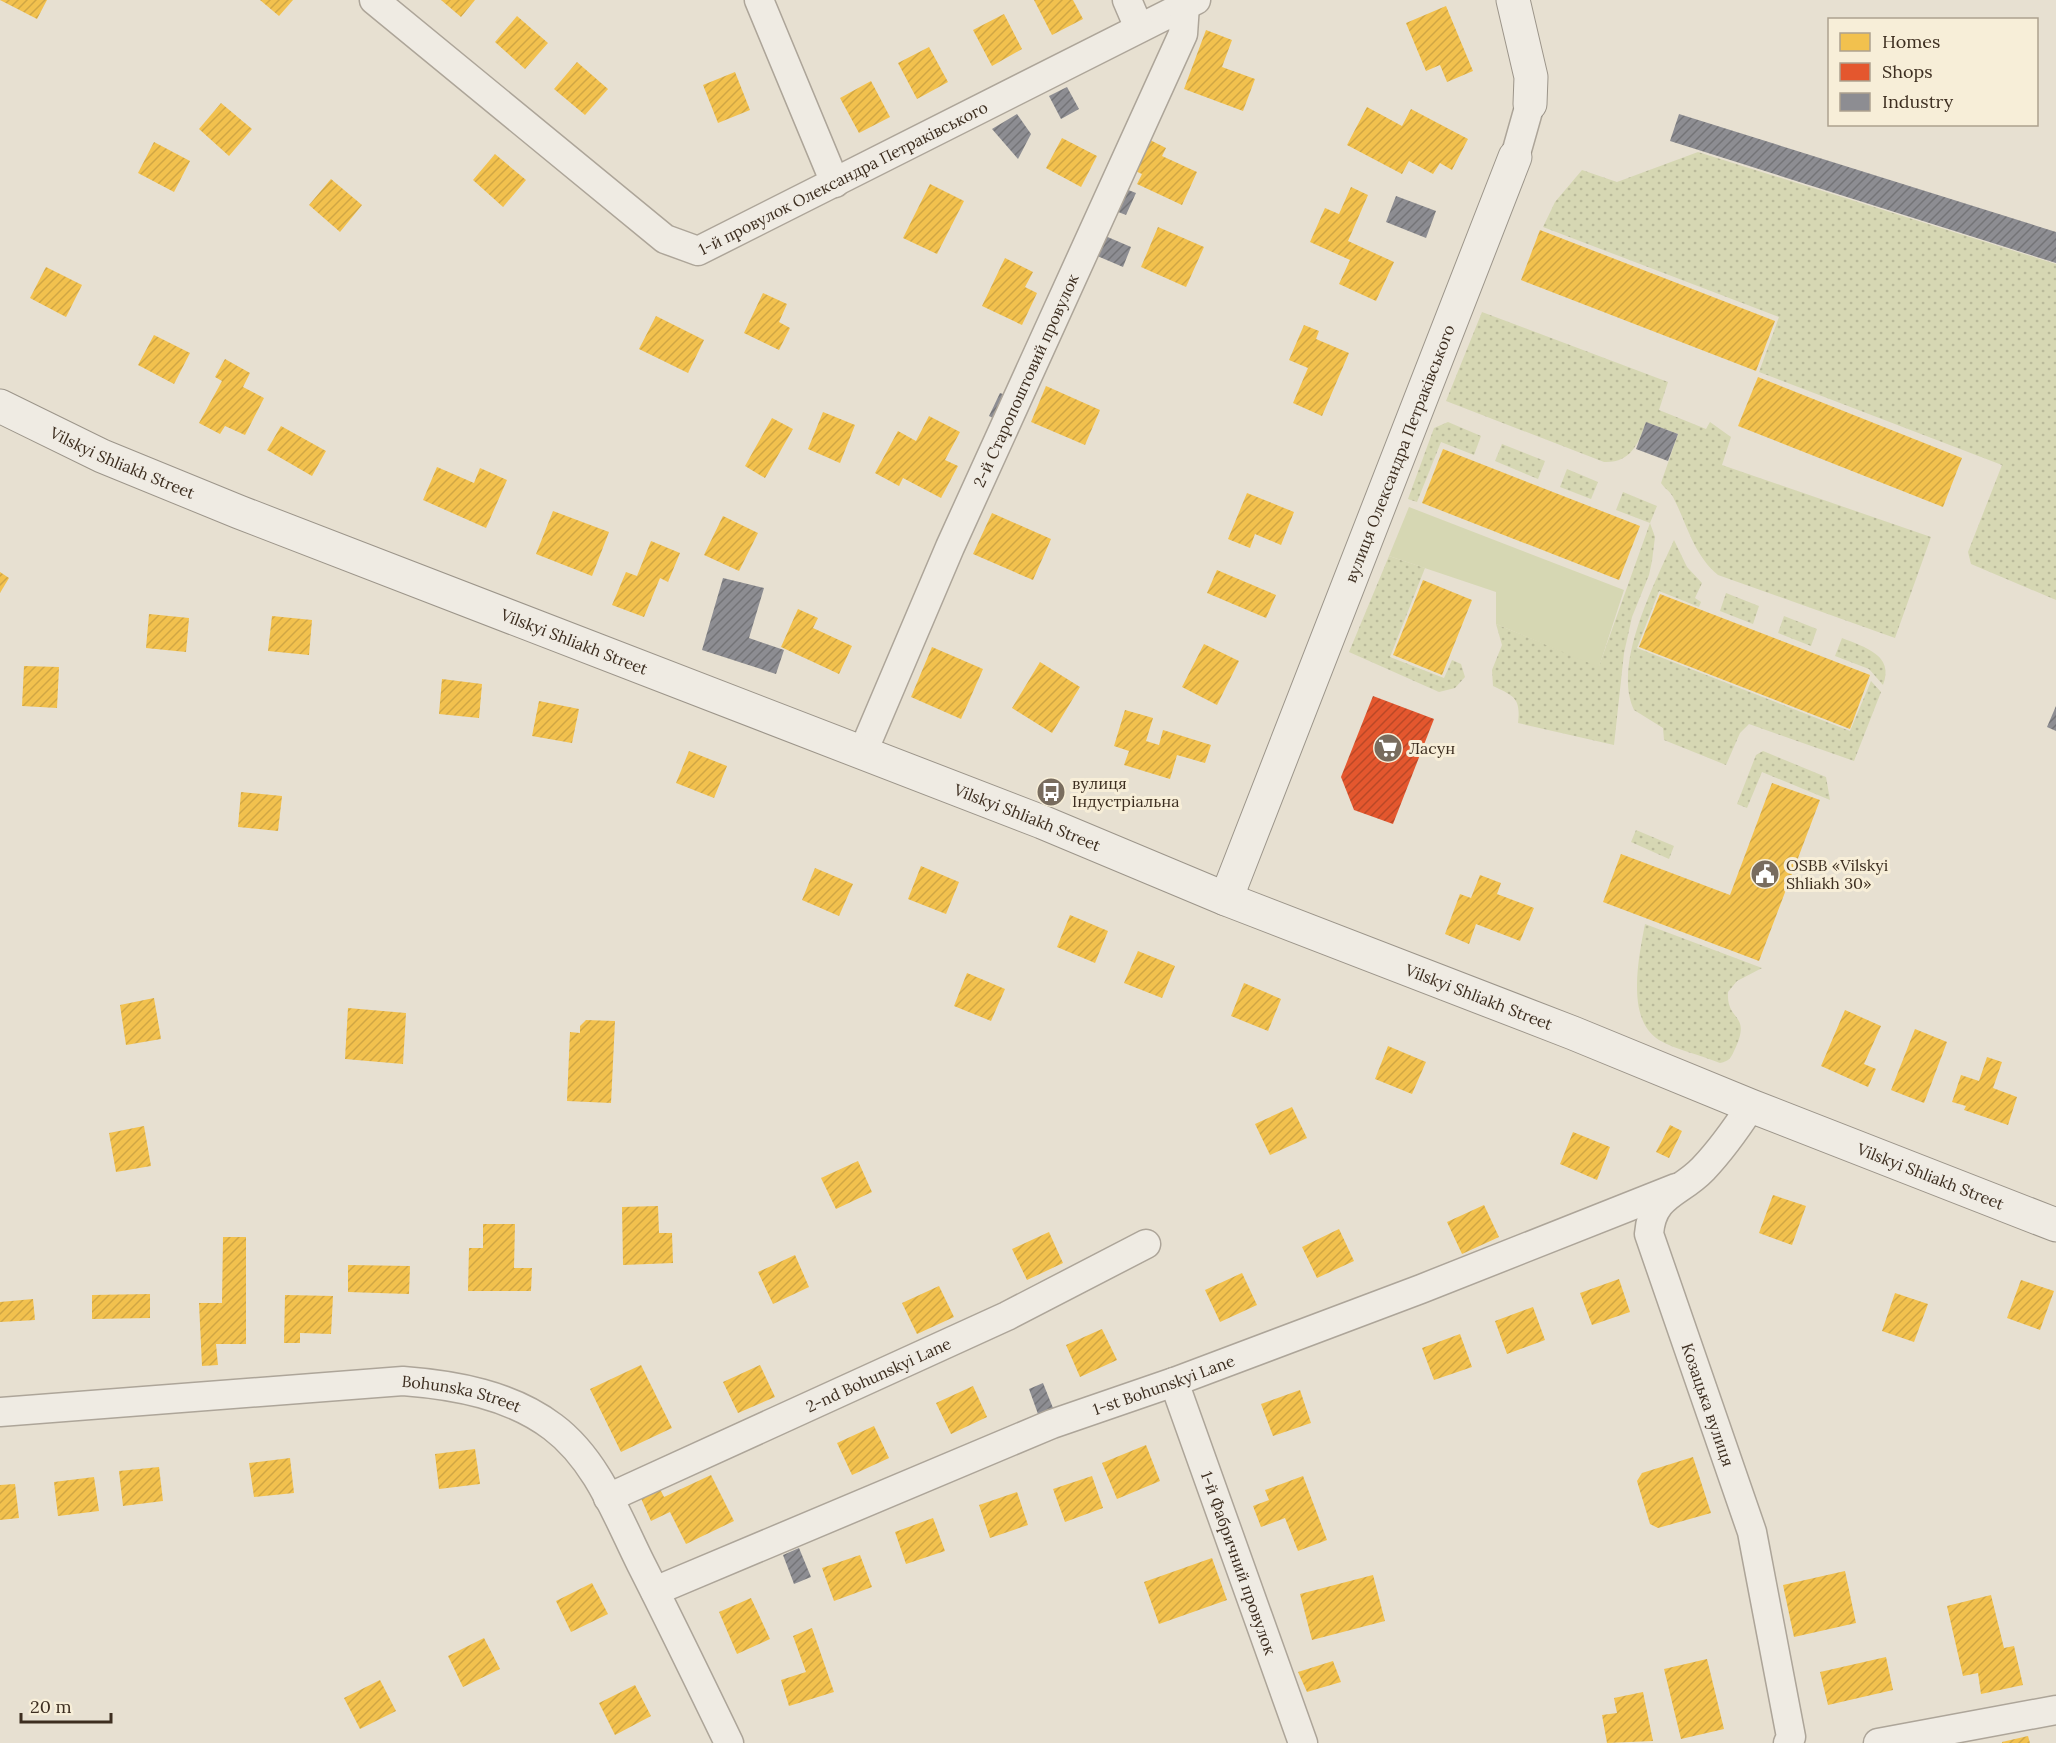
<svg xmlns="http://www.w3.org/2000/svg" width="2056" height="1743" font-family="Lora,serif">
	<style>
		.grass { fill: url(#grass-dots) }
		.green { fill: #d6d7b3 }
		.homes { fill: url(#homes-hatch) }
		.shops { fill: url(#shops-hatch) }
		.industry { fill: url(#industry-hatch) }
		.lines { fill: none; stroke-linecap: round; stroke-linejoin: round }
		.street-casing { stroke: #ada599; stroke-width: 31 }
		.secondary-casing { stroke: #9c958a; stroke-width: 35 }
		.street { stroke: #efebe3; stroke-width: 28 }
		.secondary { stroke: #efebe3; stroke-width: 33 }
		.labels { text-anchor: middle; stroke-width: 6; stroke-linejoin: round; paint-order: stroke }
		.street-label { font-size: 16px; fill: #3d2e20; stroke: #f7eed8 }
		.poi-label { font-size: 16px; fill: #3d2e20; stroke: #f7eed8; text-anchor: start }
	</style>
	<defs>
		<pattern id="grass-dots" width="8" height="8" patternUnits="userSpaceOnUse" patternTransform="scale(1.5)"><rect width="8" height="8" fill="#d6d7b3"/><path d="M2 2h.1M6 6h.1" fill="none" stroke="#b9b99a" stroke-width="1.8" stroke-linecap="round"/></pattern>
		<pattern id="homes-hatch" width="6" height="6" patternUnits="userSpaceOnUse" patternTransform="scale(1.5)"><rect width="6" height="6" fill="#f2c14e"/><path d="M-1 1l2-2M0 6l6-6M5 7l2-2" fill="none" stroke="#d0a644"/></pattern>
		<pattern id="shops-hatch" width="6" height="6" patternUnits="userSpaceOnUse" patternTransform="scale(1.5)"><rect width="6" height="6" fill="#e4572e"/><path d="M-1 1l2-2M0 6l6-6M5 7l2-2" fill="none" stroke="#ba4827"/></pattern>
		<pattern id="industry-hatch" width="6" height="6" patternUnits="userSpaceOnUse" patternTransform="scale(1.5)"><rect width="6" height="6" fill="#8d8d92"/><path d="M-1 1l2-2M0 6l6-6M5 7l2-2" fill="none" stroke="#747477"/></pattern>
	</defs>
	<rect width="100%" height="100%" fill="#e7e0d1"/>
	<g class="grass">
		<path d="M1698,152L2056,264V600L1971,564L1968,552L2002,465L1759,372L1779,317L1543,227L1555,202L1582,170L1617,182Z"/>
		<path d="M1482,312L1668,382L1659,410L1706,429L1710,422L1731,437L1722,465L1931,537L1895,638L1718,575C1693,554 1688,526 1673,497C1670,491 1665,489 1661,483L1678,434L1646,422C1638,444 1631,463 1604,462L1446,401Z"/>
		<path d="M1448,422L1481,436L1474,455L1441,442L1417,502L1408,499L1434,428Z"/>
		<path d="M1502,444L1545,461L1538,479L1495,461Z"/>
		<path d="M1567,469L1598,482L1591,499L1560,487Z"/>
		<path d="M1623,492L1657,506L1650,523L1655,537L1652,561L1649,575L1632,617L1624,653L1614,745L1518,723C1521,698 1514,696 1493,686L1492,670L1502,645L1496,624L1599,666L1650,523L1616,510Z"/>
		<path d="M1674,540L1687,567L1702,583L1695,598L1701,602L1699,607L1659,591L1637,648L1850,731L1871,681L1881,692L1854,761L1749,724L1740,733L1726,765L1664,740L1663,728L1634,710C1612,664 1655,583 1674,540Z"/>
		<path d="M1389,556L1425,568L1390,657L1444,678L1452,660L1461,664L1465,677L1455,688L1439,692L1349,652Z"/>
		<path d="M1726,593L1759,606L1753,624L1720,611Z"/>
		<path d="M1784,616L1817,629L1811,646L1778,633Z"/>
		<path d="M1842,638C1864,647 1895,655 1883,685L1869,669L1835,656Z"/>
		<path d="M1763,751L1826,777L1830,800L1762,772L1747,808L1737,804L1756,755Z"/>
		<path d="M1636,830L1674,846L1669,859L1631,842Z"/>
		<path d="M1645,924L1762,968L1737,981L1728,992C1726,1023 1753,1012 1734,1051C1731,1058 1729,1061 1720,1063C1701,1055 1676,1050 1659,1040C1625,1019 1639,956 1645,924Z"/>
	</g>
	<path class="green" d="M1409,507L1624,590L1599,667L1496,624V592L1389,556Z"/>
	<g class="homes">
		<path d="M0,0H47L37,19Z"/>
		<path d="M260,0H293L279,16Z"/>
		<path d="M441,0H475L461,17Z"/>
		<path d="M1034,0H1073L1083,19L1052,35Z"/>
		<path d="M1446,6L1473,71L1447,82L1440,65L1426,71L1406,23Z"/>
		<path d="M1004,14L1022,49L992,66L973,30Z"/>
		<path d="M517,16L548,43L525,69L495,42Z"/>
		<path d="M1206,30L1232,40L1222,67L1255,79L1243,111L1184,89Z"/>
		<path d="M929,47L948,82L917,99L898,63Z"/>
		<path d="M577,62L608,89L585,115L554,89Z"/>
		<path d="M735,72L750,110L718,123L703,85Z"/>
		<path d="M871,81L890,117L859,133L840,98Z"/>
		<path d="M221,103L252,129L229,156L199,129Z"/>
		<path d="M1367,107L1402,126L1411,109L1468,139L1452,170L1440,163L1433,174L1409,161L1402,174L1347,145Z"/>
		<path d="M1062,138L1097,156L1081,187L1046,168Z"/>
		<path d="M1148,139L1166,148L1162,156L1197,172L1182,205L1137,184L1142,174L1133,170Z"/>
		<path d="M154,142L190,161L174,192L138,173Z"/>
		<path d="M495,154L526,180L503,207L473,180Z"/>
		<path d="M331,179L362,205L340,232L309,205Z"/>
		<path d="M930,184L964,201L937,254L903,238Z"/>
		<path d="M1351,187L1368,195L1348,241L1394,262L1376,301L1339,284L1350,260L1310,242L1325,208L1339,214Z"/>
		<path d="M1158,227L1204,247L1186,287L1141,267Z"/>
		<path d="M1540,230L1775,321L1756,371L1521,280Z"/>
		<path d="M1005,258L1033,272L1025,287L1037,293L1022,325L982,306Z"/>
		<path d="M46,267L82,285L66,317L30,298Z"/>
		<path d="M763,293L787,304L779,322L790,328L779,350L744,333Z"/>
		<path d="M656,316L704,340L688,373L639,349Z"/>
		<path d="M1304,325L1319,331L1316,339L1349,353L1322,416L1293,403L1308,368L1289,360Z"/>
		<path d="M154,335L190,353L174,384L138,365Z"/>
		<path d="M225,359L250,373L243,387L264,398L245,435L225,426L220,434L199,423L222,381L215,377Z"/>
		<path d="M1758,377L1962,458L1943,507L1738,426Z"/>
		<path d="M1046,386L1100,410L1085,445L1031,422Z"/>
		<path d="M823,412L855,425L840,463L808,449Z"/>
		<path d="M929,416L960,432L945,460L958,466L941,498L903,478L899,486L875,473L898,431L916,441Z"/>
		<path d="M772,418L793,429L765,478L745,466Z"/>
		<path d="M281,426L326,451L312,476L267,450Z"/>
		<path d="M1443,449L1640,526L1619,580L1422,503Z"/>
		<path d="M437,467L474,483L480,468L507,480L486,528L423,500Z"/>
		<path d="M1247,493L1294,512L1281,545L1255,534L1250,548L1228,539Z"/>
		<path d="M553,511L609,532L592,576L536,554Z"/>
		<path d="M992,513L1051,539L1033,580L973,554Z"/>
		<path d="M723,516L758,533L739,571L704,555Z"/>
		<path d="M651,541L680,553L668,582L660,578L644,617L612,605L626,572L637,576Z"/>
		<path d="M1217,570L1276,595L1266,618L1207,593Z"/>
		<path d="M0,572L9,578L0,593Z"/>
		<path d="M1423,580L1472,600L1442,675L1393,655Z"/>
		<path d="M1660,594L1870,675L1850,729L1639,647Z"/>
		<path d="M798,609L818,618L813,628L852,646L839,674L781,647Z"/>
		<path d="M149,614L189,618L186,652L146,648Z"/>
		<path d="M272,616L312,620L309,655L268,651Z"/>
		<path d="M1204,644L1239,661L1217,705L1182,687Z"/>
		<path d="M932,647L983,669L961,719L911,697Z"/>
		<path d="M1040,662L1080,687L1052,733L1012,708Z"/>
		<path d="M24,666L59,667L57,708L22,706Z"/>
		<path d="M442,679L482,684L479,718L439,714Z"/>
		<path d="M539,701L579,709L572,743L532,736Z"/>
		<path d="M1125,710L1153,718L1146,741L1159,745L1163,730L1211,745L1205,763L1177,755L1170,779L1124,765L1129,751L1114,746Z"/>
		<path d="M689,751L727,766L714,798L676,783Z"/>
		<path d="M1772,783L1820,800L1759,961L1603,902L1621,854L1730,895Z"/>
		<path d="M241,792L282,796L278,831L238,827Z"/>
		<path d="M921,866L959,882L946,914L908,899Z"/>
		<path d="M815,868L853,884L839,916L802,900Z"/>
		<path d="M1480,875L1501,883L1497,894L1534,908L1520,941L1476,924L1469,944L1445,934L1460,894L1471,898Z"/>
		<path d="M1070,915L1108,931L1095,963L1057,947Z"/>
		<path d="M1138,951L1175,966L1162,998L1124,983Z"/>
		<path d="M967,973L1005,989L991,1021L954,1006Z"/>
		<path d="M1244,983L1281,999L1268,1031L1231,1016Z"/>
		<path d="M154,998L161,1039L126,1045L120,1005Z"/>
		<path d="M348,1008L406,1013L403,1064L345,1059Z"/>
		<path d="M1845,1010L1881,1026L1864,1064L1876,1069L1868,1087L1821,1066Z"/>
		<path d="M586,1020L615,1021L611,1103L567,1101L570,1032L580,1033V1026Z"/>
		<path d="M1915,1029L1947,1042L1924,1103L1891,1090Z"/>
		<path d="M1388,1046L1426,1062L1412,1094L1375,1079Z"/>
		<path d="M1987,1057L2002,1062L1993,1088L2017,1097L2008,1125L1964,1110L1966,1106L1952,1102L1961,1075L1979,1081Z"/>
		<path d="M1292,1107L1307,1138L1270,1155L1255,1124Z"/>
		<path d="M1670,1125L1682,1131L1669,1158L1656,1152Z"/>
		<path d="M144,1126L151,1166L116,1172L109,1133Z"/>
		<path d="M1573,1132L1610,1147L1597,1180L1560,1164Z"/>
		<path d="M858,1161L872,1192L836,1209L821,1178Z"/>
		<path d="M1773,1195L1806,1206L1792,1245L1759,1233Z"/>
		<path d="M1484,1205L1499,1237L1462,1254L1447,1222Z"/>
		<path d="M658,1206L659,1233H672L673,1263L623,1265L622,1207Z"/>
		<path d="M483,1224H515L514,1268H532L531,1291H468L469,1248H483Z"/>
		<path d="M1339,1229L1354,1261L1317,1278L1302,1247Z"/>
		<path d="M1049,1232L1063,1263L1027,1280L1012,1249Z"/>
		<path d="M223,1237H246V1344H216L218,1365L202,1366L199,1303H222Z"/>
		<path d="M795,1255L809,1287L773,1304L758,1272Z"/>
		<path d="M348,1265L410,1266L409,1294L348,1292Z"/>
		<path d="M1242,1273L1257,1305L1220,1322L1205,1290Z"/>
		<path d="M1619,1279L1630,1312L1592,1325L1580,1293Z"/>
		<path d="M2021,1280L2054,1291L2040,1330L2007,1318Z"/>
		<path d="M939,1286L954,1317L917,1334L902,1303Z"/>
		<path d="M1895,1293L1928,1304L1914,1342L1882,1331Z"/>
		<path d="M150,1294V1318L92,1319V1295Z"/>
		<path d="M285,1295L333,1296L331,1334L300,1333V1343H284Z"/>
		<path d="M33,1299L35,1320L0,1322V1302Z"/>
		<path d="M1533,1307L1545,1340L1507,1354L1495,1321Z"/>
		<path d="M1102,1329L1117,1360L1080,1377L1066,1345Z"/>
		<path d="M1460,1334L1472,1367L1434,1380L1422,1348Z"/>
		<path d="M641,1365L672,1428L621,1452L590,1389Z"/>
		<path d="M760,1365L775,1397L738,1413L723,1382Z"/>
		<path d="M973,1386L987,1417L951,1434L936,1403Z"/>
		<path d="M1300,1390L1311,1423L1273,1436L1261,1404Z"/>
		<path d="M874,1426L889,1458L852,1475L837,1443Z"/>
		<path d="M1146,1445L1160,1481L1117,1499L1102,1463Z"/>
		<path d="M475,1449L480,1484L439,1489L435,1454Z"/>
		<path d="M1693,1457L1711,1513L1658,1528L1650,1524L1637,1481L1642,1473Z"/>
		<path d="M290,1458L294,1493L254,1497L249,1463Z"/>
		<path d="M159,1467L163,1501L123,1506L119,1471Z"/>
		<path d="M711,1475L734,1521L686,1544L670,1512L651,1521L640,1496L659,1487L664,1497Z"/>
		<path d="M1092,1476L1103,1508L1065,1522L1053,1489Z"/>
		<path d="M1303,1476L1327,1540L1298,1551L1285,1518L1261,1527L1253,1506L1269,1500L1265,1490Z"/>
		<path d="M94,1477L99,1511L58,1516L54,1482Z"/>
		<path d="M15,1484L19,1518L0,1520V1485Z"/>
		<path d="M1017,1492L1028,1525L990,1538L979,1505Z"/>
		<path d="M933,1518L945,1551L906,1564L895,1532Z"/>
		<path d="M860,1555L872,1587L834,1601L822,1568Z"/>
		<path d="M1212,1558L1227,1600L1159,1624L1144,1582Z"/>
		<path d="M1845,1571L1856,1623L1794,1637L1783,1585Z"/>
		<path d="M1373,1575L1385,1621L1312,1640L1300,1594Z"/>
		<path d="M592,1583L608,1614L571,1632L556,1601Z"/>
		<path d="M1991,1595L2004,1648L2014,1646L2023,1685L1981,1694L1978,1673L1963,1676L1947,1606Z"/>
		<path d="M751,1598L770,1639L737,1654L719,1612Z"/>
		<path d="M812,1628L834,1692L789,1706L781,1680L806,1672L793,1636Z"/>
		<path d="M484,1638L500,1669L463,1687L448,1656Z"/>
		<path d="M1886,1657L1893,1690L1828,1705L1820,1672Z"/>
		<path d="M1707,1659L1724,1729L1681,1739L1664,1669Z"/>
		<path d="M1333,1661L1341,1682L1307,1692L1298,1672Z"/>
		<path d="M380,1680L396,1711L360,1729L344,1698Z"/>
		<path d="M635,1685L651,1716L615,1735L599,1703Z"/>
		<path d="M1643,1692L1653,1741L1607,1743L1602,1715L1617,1713L1614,1698Z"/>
		<path d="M2028,1736L2030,1743H2002V1742Z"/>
	</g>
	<path class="shops" d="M1373,696L1434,719L1393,824L1354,810L1341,777Z"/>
	<g class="industry">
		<path d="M1067,87L1079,109L1061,119L1049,96Z"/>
		<path d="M1017,114L1031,134L1018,159L992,129Z"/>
		<path d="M1679,114L2056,232V263L1670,141Z"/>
		<path d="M1123,188L1136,193L1126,215L1113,210Z"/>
		<path d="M1396,196L1436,211L1426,238L1386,222Z"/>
		<path d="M1103,235L1131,247L1123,267L1095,255Z"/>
		<path d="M1000,393L1008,396L997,420L989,416Z"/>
		<path d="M1646,422L1678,434L1668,461L1636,449Z"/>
		<path d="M723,578L764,588L749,638L784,650L776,674L702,650Z"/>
		<path d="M2056,706V731L2047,727Z"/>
		<path d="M1043,1383L1053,1408L1038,1414L1029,1389Z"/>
		<path d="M799,1548L811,1577L794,1584L783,1555Z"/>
	</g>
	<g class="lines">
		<g class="street-casing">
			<g id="street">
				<path id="s1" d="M374,0L665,239L698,251L1196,0"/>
				<path d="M759,0L835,183"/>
				<path d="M1127,0L1139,28"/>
				<path d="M1515,157L1530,104"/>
				<path id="s2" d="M862,754L950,547L1183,34L1185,5"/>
				<path id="s3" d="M1751,1106C1736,1129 1721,1150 1703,1169C1679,1194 1652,1194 1649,1234L1752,1532L1791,1737L1788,1743"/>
				<path id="s4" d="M1174,1382L1303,1743"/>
				<path id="s5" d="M0,1412L403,1381C455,1385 511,1395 553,1427C597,1460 617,1516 641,1564C671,1623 700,1683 729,1743"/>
				<path id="s6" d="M608,1498L1007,1316L1146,1244"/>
				<path id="s7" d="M655,1591L1052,1424L1174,1382L1421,1289L1676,1188"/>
				<path d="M1878,1743L2056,1710"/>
			</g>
		</g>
		<g class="secondary-casing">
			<g id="secondary">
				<path d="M1513,0L1531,77L1530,104"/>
				<path id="s8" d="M0,406L102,456L239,512L1042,822L1226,899L1573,1033L1751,1106L2056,1225"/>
				<path id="s9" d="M1226,899L1515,157"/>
			</g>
		</g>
		<use href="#street" class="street"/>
		<use href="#secondary" class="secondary"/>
	</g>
	<defs>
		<g id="supermarket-disc" transform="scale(1.5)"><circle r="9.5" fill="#786c5e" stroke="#f7eed8"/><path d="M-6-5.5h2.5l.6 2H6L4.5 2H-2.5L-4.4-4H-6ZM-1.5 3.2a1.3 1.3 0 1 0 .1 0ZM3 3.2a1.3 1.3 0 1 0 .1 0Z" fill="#fff"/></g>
		<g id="bus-disc" transform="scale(1.5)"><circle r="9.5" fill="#786c5e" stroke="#f7eed8"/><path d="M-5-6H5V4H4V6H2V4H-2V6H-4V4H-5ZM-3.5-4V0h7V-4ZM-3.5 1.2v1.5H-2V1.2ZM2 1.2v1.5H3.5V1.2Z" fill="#fff"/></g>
		<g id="civic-disc" transform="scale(1.5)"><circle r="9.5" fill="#786c5e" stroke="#f7eed8"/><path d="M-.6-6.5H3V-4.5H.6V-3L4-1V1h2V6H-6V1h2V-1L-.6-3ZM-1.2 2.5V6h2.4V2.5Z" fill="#fff"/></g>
	</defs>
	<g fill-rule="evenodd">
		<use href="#supermarket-disc" x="1388" y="748"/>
		<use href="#bus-disc" x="1051" y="792"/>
		<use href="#civic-disc" x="1765" y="874"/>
	</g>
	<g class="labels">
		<g class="street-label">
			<text dy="6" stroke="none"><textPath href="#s1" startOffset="574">1-й провулок Олександра Петраківського</textPath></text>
			<text dy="6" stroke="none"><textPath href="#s2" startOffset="408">2-й Старопоштовий провулок</textPath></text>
			<text dy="6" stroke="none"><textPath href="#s9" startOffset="478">вулиця Олександра Петраківського</textPath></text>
			<text dy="6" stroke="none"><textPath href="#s8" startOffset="135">Vilskyi Shliakh Street</textPath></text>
			<text dy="6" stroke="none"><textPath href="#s8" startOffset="621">Vilskyi Shliakh Street</textPath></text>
			<text dy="6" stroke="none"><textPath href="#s8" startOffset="1107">Vilskyi Shliakh Street</textPath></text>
			<text dy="6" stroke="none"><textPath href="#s8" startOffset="1593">Vilskyi Shliakh Street</textPath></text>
			<text dy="6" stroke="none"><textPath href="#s8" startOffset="2079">Vilskyi Shliakh Street</textPath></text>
			<text dy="6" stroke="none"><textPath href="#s6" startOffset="297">2-nd Bohunskyi Lane</textPath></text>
			<text dy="6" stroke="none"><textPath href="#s7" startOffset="549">1-st Bohunskyi Lane</textPath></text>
			<text dy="6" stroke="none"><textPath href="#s5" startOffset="464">Bohunska Street</textPath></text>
			<text dy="6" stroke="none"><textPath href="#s3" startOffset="348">Козацька вулиця</textPath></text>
			<text dy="6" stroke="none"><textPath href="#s4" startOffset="192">1-й Фабричний провулок</textPath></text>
		</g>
		<g class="poi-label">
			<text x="1409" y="754">Ласун</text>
			<text x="1072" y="789">вулиця<tspan x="1072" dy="18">Індустріальна</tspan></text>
			<text x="1786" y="871">OSBB «Vilskyi<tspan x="1786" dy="18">Shliakh 30»</tspan></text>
		</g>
	</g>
	<rect x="1828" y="18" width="210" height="108" fill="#f7eed8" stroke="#ada18e" stroke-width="1.5"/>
	<rect x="1840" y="33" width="30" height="18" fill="#f2c14e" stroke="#ada18e" stroke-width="1.5"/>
	<text x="1882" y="48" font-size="18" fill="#3d2e20">Homes</text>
	<rect x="1840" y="63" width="30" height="18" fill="#e4572e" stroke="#ada18e" stroke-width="1.5"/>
	<text x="1882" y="78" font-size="18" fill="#3d2e20">Shops</text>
	<rect x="1840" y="93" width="30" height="18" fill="#8d8d92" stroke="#ada18e" stroke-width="1.5"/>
	<text x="1882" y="108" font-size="18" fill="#3d2e20">Industry</text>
	<path d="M21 1713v9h90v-9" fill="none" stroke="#3d2e20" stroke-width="3"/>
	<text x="30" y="1713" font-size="18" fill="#3d2e20" stroke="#f7eed8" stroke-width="4.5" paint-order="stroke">20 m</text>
</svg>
